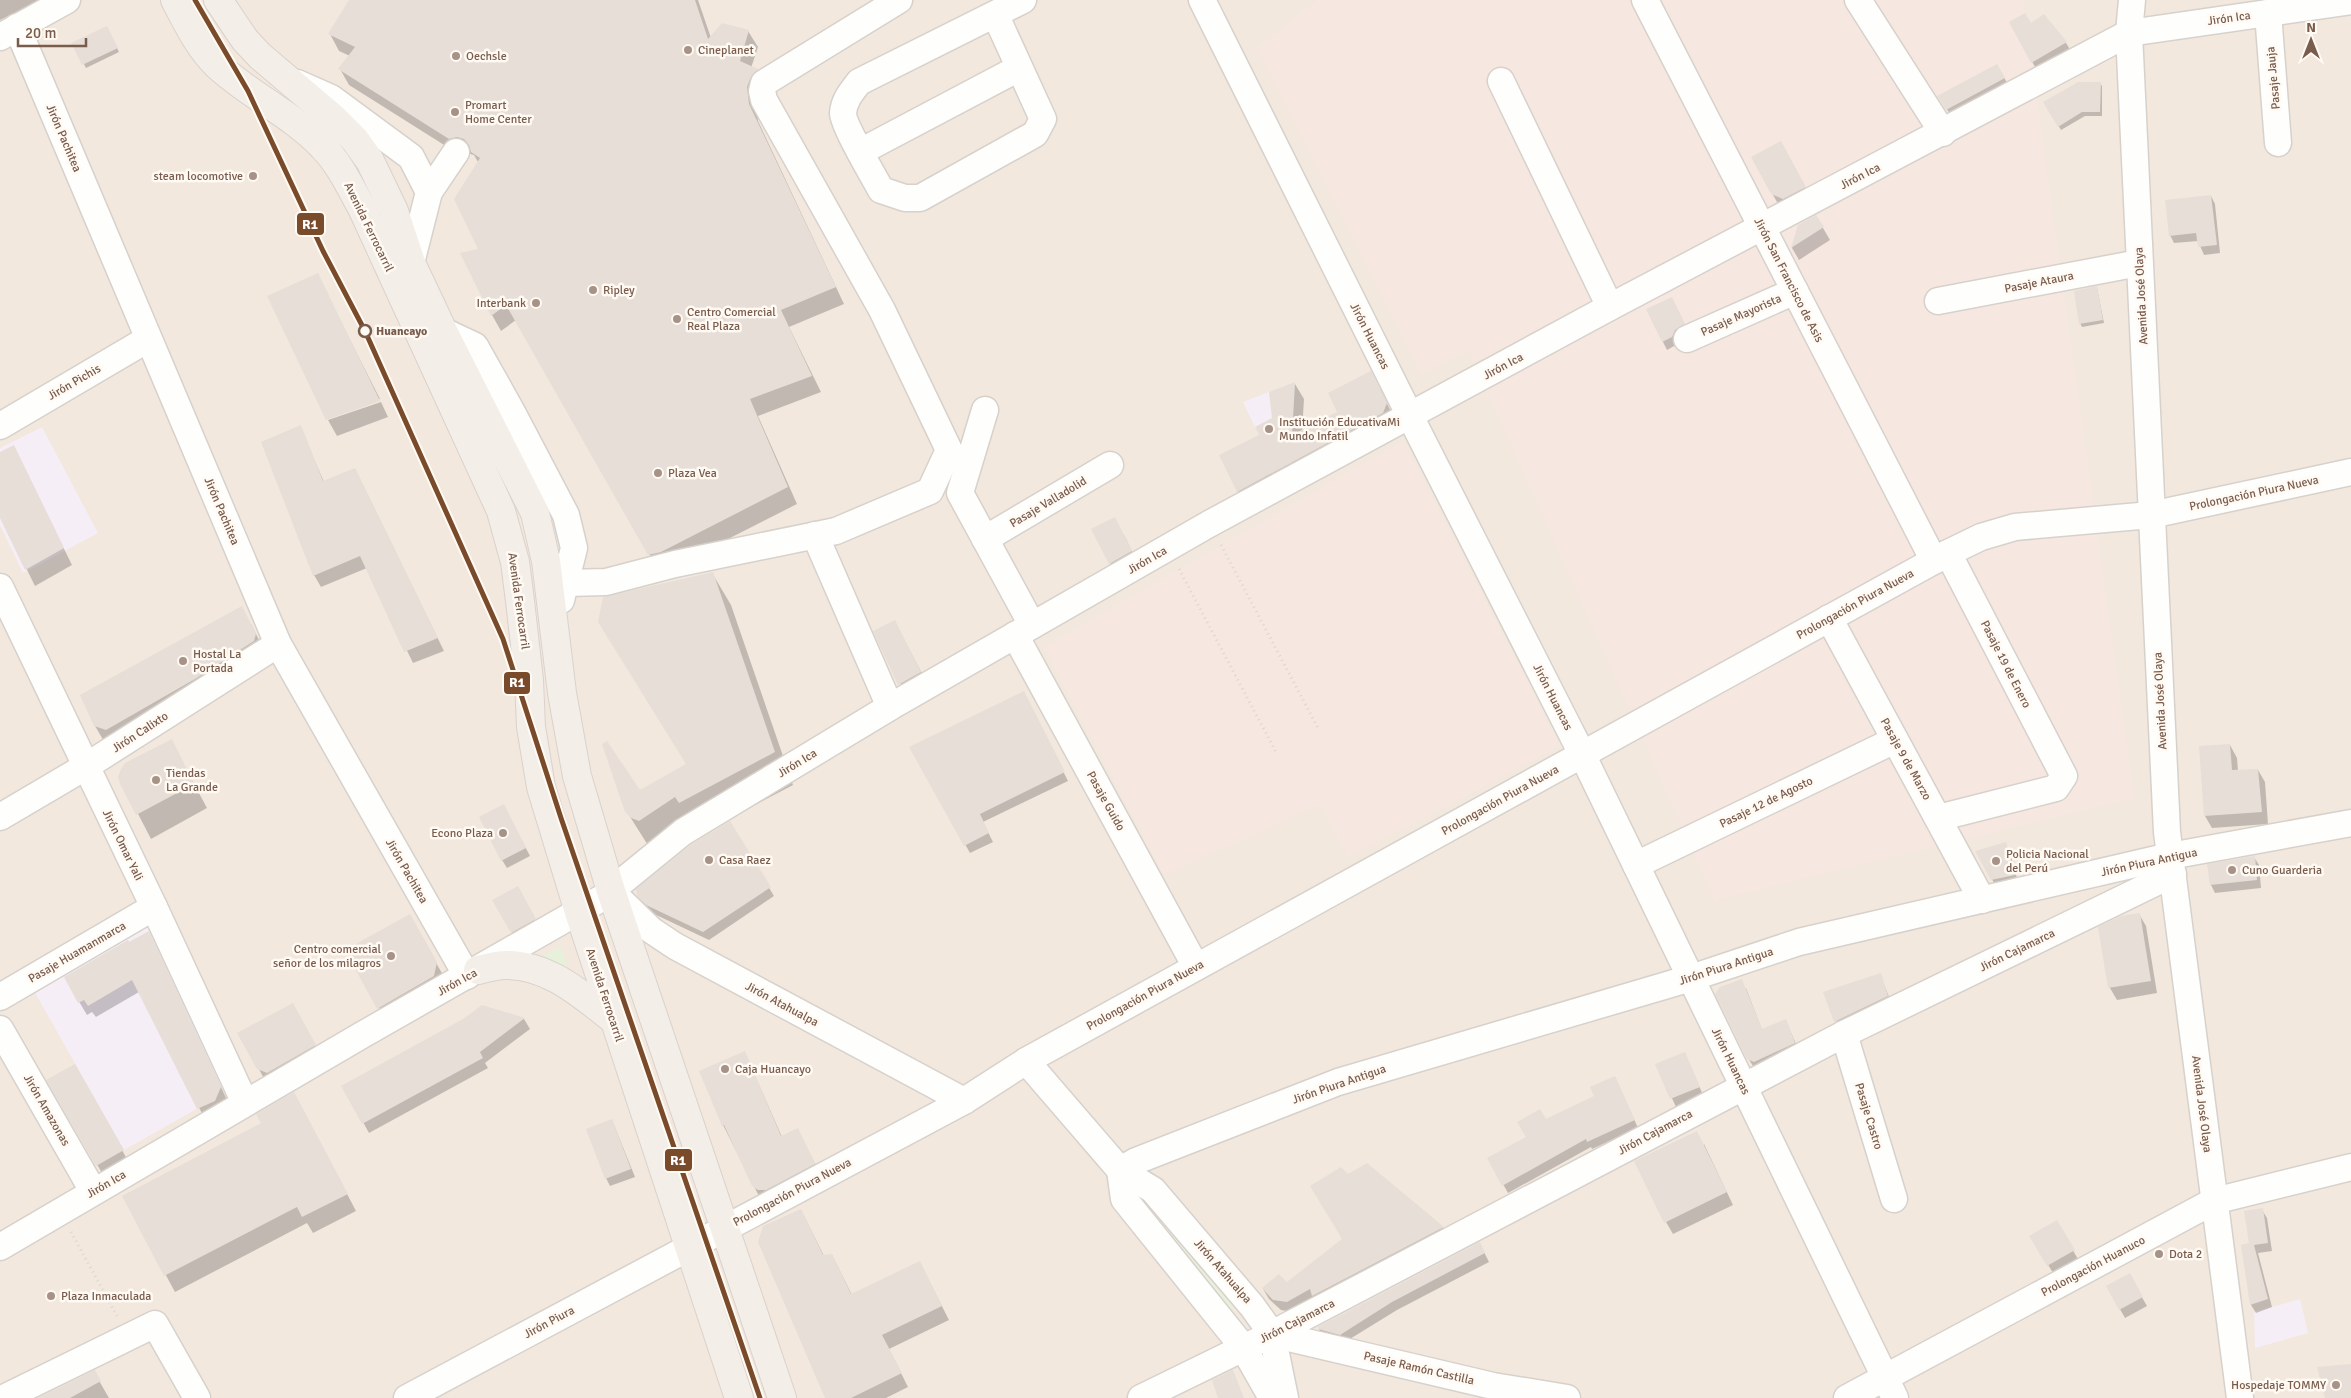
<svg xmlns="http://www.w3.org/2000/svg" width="2351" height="1398" font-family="Signika,sans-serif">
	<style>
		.residential { fill: #f2e8de }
		.commercial { fill: #f6e8e1 }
		.education { fill: #f6eef6 }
		.green { fill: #e7f0db }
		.shadow { fill: #0003 }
		.building { fill: #e6ded7 }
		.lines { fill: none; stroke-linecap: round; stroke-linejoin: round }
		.minor-casing { stroke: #d7d1cb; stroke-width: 29 }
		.major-casing { stroke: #dad1cc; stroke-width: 30 }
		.path { stroke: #dcd5d0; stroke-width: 3; stroke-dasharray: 1 4; stroke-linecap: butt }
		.minor { stroke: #fefefd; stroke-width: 26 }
		.major { stroke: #f3eee8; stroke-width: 28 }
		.rail { stroke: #e6e3e7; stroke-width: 4; stroke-dasharray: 8 5; stroke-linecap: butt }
		.rail-1-casing { stroke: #fffaf3; stroke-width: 9 }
		.rail-1 { stroke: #7a4b2a; stroke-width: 5 }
		.poi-dot { fill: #a69286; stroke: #fffaf3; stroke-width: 2 }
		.stop-dot { fill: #fffaf3; stroke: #7a5c4d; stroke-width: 2.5 }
		.labels { text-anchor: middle; stroke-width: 5; stroke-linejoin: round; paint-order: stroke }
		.street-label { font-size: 12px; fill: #7a5c4d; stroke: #fffaf3 }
		.poi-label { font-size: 12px; fill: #7a5c4d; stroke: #fffaf3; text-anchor: start }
		.stop-label { font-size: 12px; font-weight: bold; fill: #7a5c4d; stroke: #fffaf3; text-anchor: start }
		.line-badge { stroke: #fffaf3; stroke-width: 2 }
		.badge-label { font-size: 14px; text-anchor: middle; font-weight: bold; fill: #fff }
	</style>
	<rect width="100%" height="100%" fill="#f9f5f0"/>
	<rect class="residential" x="0" y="0" width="2351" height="1398"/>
	<g class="commercial">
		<path d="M1318,0H2023L2134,798L1715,900L1469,350L1421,374L1257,48Z"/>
		<path d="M1403,441L1560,746L1348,857L1321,804L1164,875L1044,647Z"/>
	</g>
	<g class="education">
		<path d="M1295,382L1293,424L1279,431L1294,463L1277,473L1243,402Z"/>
		<path d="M42,427L98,533L23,573L0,525V448Z"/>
		<path d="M145,922L222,1084L216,1098L124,1150L34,991Z"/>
		<path d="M2300,1299L2308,1333L2255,1348L2254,1312Z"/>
	</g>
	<g class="green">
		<path d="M561,946L569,971L533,961Z"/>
		<path d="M1133,1182L1239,1304L1222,1315L1140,1210Z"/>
	</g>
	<g class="shadow">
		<path d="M0,0H41L0,20Z"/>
		<path d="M351,0H698L711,38L748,31L758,47L751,68L757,70L766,86L756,105L758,121L844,304L789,327L821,392L758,416L797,504L671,568L659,571L516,320L501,331L492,315L480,250L478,162L474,155L467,153L460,155L349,85L340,69L350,56L339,51L330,34Z"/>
		<path d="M2043,16L2066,43L2076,59L2042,79L2010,23L2030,25Z"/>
		<path d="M107,27L119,52L86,68L73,44Z"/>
		<path d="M1997,65L2014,95L1957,126L1939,96Z"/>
		<path d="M2100,83L2102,86V116H2085L2061,130L2045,102Z"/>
		<path d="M1781,143L1809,195L1788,206L1777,202L1752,158Z"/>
		<path d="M2211,196L2215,204L2220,253L2204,255L2198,241L2174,243L2170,235Z"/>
		<path d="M1799,226L1823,228L1830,240L1799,260L1792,248Z"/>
		<path d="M317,275L380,399L327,418Z"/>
		<path d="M2097,288L2104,323L2082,327L2080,323Z"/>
		<path d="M1676,306L1688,332L1676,345L1667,350L1647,310Z"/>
		<path d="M1295,384L1304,399L1302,432L1380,389L1395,420L1247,507L1238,491L1261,436Z"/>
		<path d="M381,402L388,417L337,436L328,420Z"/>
		<path d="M300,427L324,482L355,469L444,651L413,663L367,568L321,587L314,575Z"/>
		<path d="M14,447L72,565L35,586L0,515V453Z"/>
		<path d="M1093,529L1124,535L1140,568L1119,580Z"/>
		<path d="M712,573L731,605L793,785L698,835L651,850L627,812L640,792L687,765Z"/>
		<path d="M895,622L930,689L909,701L875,632Z"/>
		<path d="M251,624L265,652L105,743L95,726Z"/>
		<path d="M1028,701L1068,781L983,822L993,842L970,853L911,748Z"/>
		<path d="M171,741L207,808L151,839L119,777Z"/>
		<path d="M2230,745L2237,758L2238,771L2258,770L2265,782L2268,824L2212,828L2205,816Z"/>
		<path d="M508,814L530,856L507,868L502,860Z"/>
		<path d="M730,823L774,896L709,940L652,913L638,895Z"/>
		<path d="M2005,844L2010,852L2018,882L1996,887L1992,879Z"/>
		<path d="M2254,857L2259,865L2261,888L2215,893L2211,885L2209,866Z"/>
		<path d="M517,888L536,923L514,936L494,900Z"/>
		<path d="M2139,914L2146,926L2157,993L2117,1000L2110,988L2100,928Z"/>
		<path d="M409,916L443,975L386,1020L346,950Z"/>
		<path d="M128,944L155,945L227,1100L206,1121L139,992L96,1017L92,1012L87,1015L65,978Z"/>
		<path d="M1880,975L1892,1004L1840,1030L1825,993Z"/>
		<path d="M1746,988L1762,1030L1786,1021L1799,1051L1759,1069L1753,1066L1748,1058Z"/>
		<path d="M292,1005L322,1058L266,1082L239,1033Z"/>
		<path d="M482,1007L524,1019L530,1029L485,1063L488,1068L369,1133L343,1086L464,1020Z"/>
		<path d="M745,1053L782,1137L798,1130L821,1176L760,1198L723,1125Z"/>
		<path d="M1685,1054L1703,1095L1676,1107L1657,1065Z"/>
		<path d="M75,1066L127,1159L102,1173L48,1080Z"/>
		<path d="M1615,1077L1638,1128L1592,1149L1591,1147L1508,1193L1489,1159L1528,1137L1545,1120L1596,1097Z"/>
		<path d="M303,1110L356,1211L313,1233L307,1223L175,1292L123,1196Z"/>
		<path d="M612,1120L635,1177L610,1186L606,1178Z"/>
		<path d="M1704,1144L1733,1205L1673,1234L1666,1222Z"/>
		<path d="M1367,1165L1443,1228L1448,1238L1293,1312L1281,1310L1269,1299L1263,1289L1287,1283L1344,1239L1348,1176Z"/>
		<path d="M801,1210L824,1256L832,1255L852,1295L920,1263L949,1320L889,1349L908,1387L886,1398H827Z"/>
		<path d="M2262,1210L2267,1218L2272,1251L2258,1253L2272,1307L2256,1313L2251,1305L2243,1246L2250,1244Z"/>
		<path d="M2056,1222L2078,1259L2053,1273L2031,1236Z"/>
		<path d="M1484,1252L1489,1262L1397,1310L1345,1342L1324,1337L1319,1329Z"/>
		<path d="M2129,1275L2147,1306L2125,1318L2107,1286Z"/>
		<path d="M94,1372L109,1398H41Z"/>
	</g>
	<g class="building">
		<path d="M349,0H695L708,39L722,23L749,30L740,61L758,69L750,79L747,87L749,104L836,287L781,310L812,376L750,399L788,487L661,552L648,555L506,305L491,316L460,253L478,249L454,199L480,158L471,152L469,145L464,139L457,137L449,139L338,69L355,47L328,34Z"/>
		<path d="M2025,13L2031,23L2044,14L2067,42L2031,63L2009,22Z"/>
		<path d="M107,26L118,48L82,65L71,43Z"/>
		<path d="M1997,64L2005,78L1946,110L1937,96Z"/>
		<path d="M2078,82H2101L2100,112H2082L2058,127L2043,102Z"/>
		<path d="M1781,141L1806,187L1783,199L1771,194L1751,157Z"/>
		<path d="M2211,195L2217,245L2198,247L2196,233L2169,236L2165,200Z"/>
		<path d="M1816,215L1824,227L1791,248L1798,225Z"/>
		<path d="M318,273L380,401L326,420L267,296Z"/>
		<path d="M2097,286L2103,320L2079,324L2074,291Z"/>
		<path d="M1672,297L1685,324L1675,330L1672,337L1662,342L1646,309Z"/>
		<path d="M1371,371L1387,403L1383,413L1237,492L1219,455L1259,435L1255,427L1272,418L1269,392L1295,382L1292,435L1337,412L1328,393Z"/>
		<path d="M301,425L323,481L355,468L438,638L404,652L360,556L313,576L261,442Z"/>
		<path d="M14,445L64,548L25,570L0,518V452Z"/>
		<path d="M1115,517L1132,551L1109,564L1091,529Z"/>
		<path d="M713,572L775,752L679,803L675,797L639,821L631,818L625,812L602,744L607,741L640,790L686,764L598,622L603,597Z"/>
		<path d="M242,606L256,634L254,641L195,679L106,730L94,726L80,695Z"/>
		<path d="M895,620L921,672L898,685L873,631Z"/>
		<path d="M1024,691L1065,772L980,814L989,833L964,846L909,747Z"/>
		<path d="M172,739L194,784L136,815L120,784L118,777L121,769L125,763Z"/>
		<path d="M2230,744L2232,770L2258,769L2262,812L2204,816L2199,746Z"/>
		<path d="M504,804L526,848L501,861L479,817Z"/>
		<path d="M730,821L771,887L703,932L646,905L637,895L636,889L692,844Z"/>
		<path d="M2006,842L2015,875L1991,880L1975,851Z"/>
		<path d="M2255,856L2257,880L2210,885L2207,864Z"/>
		<path d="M518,886L536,919L511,933L492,900Z"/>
		<path d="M2140,913L2151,981L2108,988L2098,927L2121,916Z"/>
		<path d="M410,914L437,962L434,976L377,1009L345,950Z"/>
		<path d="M149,931L221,1087L215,1101L197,1109L132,980L88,1006L84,1000L78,1003L64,977L128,940L129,942Z"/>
		<path d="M1881,973L1888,996L1834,1022L1823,992Z"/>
		<path d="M1742,979L1762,1029L1786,1019L1795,1043L1754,1062L1747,1059L1715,994L1720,987Z"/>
		<path d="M293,1003L316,1045L267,1073L257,1069L237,1033Z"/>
		<path d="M482,1005L525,1018L480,1052L483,1058L362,1124L341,1086L463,1019Z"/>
		<path d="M745,1051L781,1136L798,1128L815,1164L766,1190H758L752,1186L724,1125L722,1126L699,1071Z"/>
		<path d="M1685,1052L1700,1087L1670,1099L1655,1064Z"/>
		<path d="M75,1064L124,1150L96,1166L46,1080Z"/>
		<path d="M1615,1076L1635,1120L1587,1142L1586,1139L1502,1186L1487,1158L1526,1137L1517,1122L1540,1109L1546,1119L1594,1096L1590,1087Z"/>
		<path d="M294,1092L348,1194L302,1217L297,1207L164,1276L122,1196L261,1123L256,1114Z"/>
		<path d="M612,1119L631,1169L605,1179L586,1129Z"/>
		<path d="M1697,1131L1727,1192L1664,1223L1634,1161Z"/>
		<path d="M1367,1163L1444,1227L1312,1296L1310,1289L1287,1302L1273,1300L1262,1288L1279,1274L1287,1282L1342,1239L1310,1186L1341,1167L1348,1174Z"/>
		<path d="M2263,1208L2268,1243L2254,1245L2268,1299L2250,1305L2241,1245L2249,1243L2244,1211Z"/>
		<path d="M801,1209L823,1255L832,1254L851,1294L920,1261L942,1306L882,1335L902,1373L851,1398H825L758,1242L763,1226Z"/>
		<path d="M2057,1220L2075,1250L2047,1266L2029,1236Z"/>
		<path d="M1480,1242L1485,1253L1392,1302L1340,1335L1318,1329V1327Z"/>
		<path d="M2130,1273L2143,1297L2119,1310L2106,1286Z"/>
		<path d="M2351,1364V1398H2325L2317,1367Z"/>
		<path d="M95,1370L101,1381L70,1398H38Z"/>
		<path d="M1233,1370L1244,1398H1218L1212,1380Z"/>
	</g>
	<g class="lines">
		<g class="minor-casing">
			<g id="minor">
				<path d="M1202,0L1410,416L1582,754L1895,1398"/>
				<path d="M1645,0L1934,561"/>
				<path d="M1858,0L1943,133"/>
				<path d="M2132,0L2129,33L2167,832L2240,1398"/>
				<path d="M2268,13L2278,143"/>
				<path d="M995,14L1043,119L1035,134L920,198H905L881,190C874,177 843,125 843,113C844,100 852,91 859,82L1023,0"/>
				<path d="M17,27L278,644L467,976"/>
				<path d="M0,37L67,0"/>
				<path d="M1501,81L1610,307"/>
				<path d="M297,83L331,98L411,157L429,192L411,263"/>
				<path d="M860,152L1019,68"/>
				<path d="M429,192L456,152"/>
				<path d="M1938,301L2139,263"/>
				<path d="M443,331L475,346L512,412L566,515L574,548L561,600"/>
				<path d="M1687,339L1795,291"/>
				<path d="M985,410L960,493L1032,625"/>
				<path d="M0,426L148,339"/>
				<path d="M815,535L890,707"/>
				<path d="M985,539L1110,465"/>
				<path d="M566,583L606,582L675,564L836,531L930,491L949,450L882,310L764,100L762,91L764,83L899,0"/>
				<path d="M0,587L154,907L245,1103"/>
				<path d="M1829,618L1982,900"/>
				<path d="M1015,635L1196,967"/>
				<path d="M0,817L85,767L278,644"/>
				<path d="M1938,818L2056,788L2064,776L1948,553"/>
				<path d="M1636,865L1895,740"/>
				<path d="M611,891L651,930L675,946L964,1101"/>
				<path d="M0,997L154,907"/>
				<path d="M0,1029L93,1191"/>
				<path d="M1844,1034L1894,1199"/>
				<path d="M1026,1061L1120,1170L1153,1190L1252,1306L1272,1334L1285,1398"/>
				<path d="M0,1247L362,1035L602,898L683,832L890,707L1209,524L1610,307L2129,33L2351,1"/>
				<path d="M1272,1334L1493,1386L1567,1398"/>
				<path d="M6,1397L155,1324L197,1398"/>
				<path d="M407,1398L964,1101L1026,1061L1948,553L1981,537L2015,527L2151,515L2351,472"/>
				<path d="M1141,1398L1272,1334L1844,1034L2173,874"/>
				<path d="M1272,1398L1243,1347L1124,1199L1120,1170L1136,1161L1338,1082L1691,978L1799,942L2170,856L2351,823"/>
				<path d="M1847,1398L2214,1201L2351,1167"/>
			</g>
		</g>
		<g class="major-casing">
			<g id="major">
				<path d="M175,0C187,22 198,47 217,65C249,95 292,114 323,147C340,164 350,187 362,208L501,511L515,562L520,601L529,680L531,727L541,787L579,912L739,1398"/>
				<path d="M218,0L245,40L260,56L333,118L355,140L370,161L394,211L411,263L443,331L535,513L546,561L562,693L577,776L611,891L782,1398"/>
				<path d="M478,970C487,968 497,965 505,965C548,964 582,995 614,1020"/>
			</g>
		</g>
		<g class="path">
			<path d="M1221,545L1319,730"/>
			<path d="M1179,569L1277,754"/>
			<path d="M71,1232L117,1316"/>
		</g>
		<use href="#minor" class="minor"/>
		<use href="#major" class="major"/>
		<path class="rail" d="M365,331L503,639L561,818L760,1398"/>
		<g class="rail-1-casing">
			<path id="rail-1" d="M195,0L248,91L323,251L365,331L503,639L561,818L760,1398"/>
		</g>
		<use href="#rail-1" class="rail-1"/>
	</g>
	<g class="poi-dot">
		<circle cx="688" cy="50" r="5"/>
		<circle cx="456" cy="56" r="5"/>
		<circle cx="455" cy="112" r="5"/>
		<circle cx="253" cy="176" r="5"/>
		<circle cx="593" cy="290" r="5"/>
		<circle cx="536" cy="303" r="5"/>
		<circle cx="677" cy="319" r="5"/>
		<circle cx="1269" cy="429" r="5"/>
		<circle cx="658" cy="473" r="5"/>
		<circle cx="183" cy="661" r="5"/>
		<circle cx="156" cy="780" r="5"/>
		<circle cx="503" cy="833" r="5"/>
		<circle cx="709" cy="860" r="5"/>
		<circle cx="1996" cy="861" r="5"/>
		<circle cx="2232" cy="870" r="5"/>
		<circle cx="391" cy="956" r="5"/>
		<circle cx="725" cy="1069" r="5"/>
		<circle cx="2159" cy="1254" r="5"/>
		<circle cx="51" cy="1296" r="5"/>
		<circle cx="2336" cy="1385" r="5"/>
	</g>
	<circle class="stop-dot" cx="365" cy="331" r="6"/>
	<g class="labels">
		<g class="street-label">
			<text transform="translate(2229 18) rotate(-8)" y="4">Jirón Ica</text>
			<text transform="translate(2273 78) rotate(-95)" y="4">Pasaje Jauja</text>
			<text transform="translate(64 138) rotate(67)" y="4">Jirón Pachitea</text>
			<text transform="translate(1860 176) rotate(-27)" y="4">Jirón Ica</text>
			<text transform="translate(369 227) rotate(64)" y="4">Avenida Ferrocarril</text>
			<text transform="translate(1789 280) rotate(63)" y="4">Jirón San Francisco de Asis</text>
			<text transform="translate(2039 282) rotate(-11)" y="4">Pasaje Ataura</text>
			<text transform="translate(2141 296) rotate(-93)" y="4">Avenida José Olaya</text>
			<text transform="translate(1741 315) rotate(-24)" y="4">Pasaje Mayorista</text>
			<text transform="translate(1370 336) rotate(63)" y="4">Jirón Huancas</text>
			<text transform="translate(1503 366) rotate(-28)" y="4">Jirón Ica</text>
			<text transform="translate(74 382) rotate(-30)" y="4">Jirón Pichis</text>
			<text transform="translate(2254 493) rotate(-12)" y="4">Prolongación Piura Nueva</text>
			<text transform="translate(1048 502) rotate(-31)" y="4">Pasaje Valladolid</text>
			<text transform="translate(222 511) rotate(67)" y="4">Jirón Pachitea</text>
			<text transform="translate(1147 560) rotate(-30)" y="4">Jirón Ica</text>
			<text transform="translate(519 601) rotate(82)" y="4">Avenida Ferrocarril</text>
			<text transform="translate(1855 604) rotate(-29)" y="4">Prolongación Piura Nueva</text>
			<text transform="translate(2006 664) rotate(63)" y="4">Pasaje 19 de Enero</text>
			<text transform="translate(1553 697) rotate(63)" y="4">Jirón Huancas</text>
			<text transform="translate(2160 701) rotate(-93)" y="4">Avenida José Olaya</text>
			<text transform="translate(140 732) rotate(-33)" y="4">Jirón Calixto</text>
			<text transform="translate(1906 759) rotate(61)" y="4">Pasaje 9 de Marzo</text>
			<text transform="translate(797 763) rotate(-31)" y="4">Jirón Ica</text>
			<text transform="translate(1500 800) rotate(-29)" y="4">Prolongación Piura Nueva</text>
			<text transform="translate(1106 801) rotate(61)" y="4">Pasaje Guido</text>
			<text transform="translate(1766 802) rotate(-26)" y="4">Pasaje 12 de Agosto</text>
			<text transform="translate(123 845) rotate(64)" y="4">Jirón Omar Yali</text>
			<text transform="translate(2149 862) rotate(-12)" y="4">Jirón Piura Antigua</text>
			<text transform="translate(407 871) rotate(60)" y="4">Jirón Pachitea</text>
			<text transform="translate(2017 950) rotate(-26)" y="4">Jirón Cajamarca</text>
			<text transform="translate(77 952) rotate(-30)" y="4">Pasaje Huamanmarca</text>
			<text transform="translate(1726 966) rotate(-18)" y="4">Jirón Piura Antigua</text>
			<text transform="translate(457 982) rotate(-29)" y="4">Jirón Ica</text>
			<text transform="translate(605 995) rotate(72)" y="4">Avenida Ferrocarril</text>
			<text transform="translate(1145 995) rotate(-29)" y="4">Prolongación Piura Nueva</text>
			<text transform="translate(782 1004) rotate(28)" y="4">Jirón Atahualpa</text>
			<text transform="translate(1731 1061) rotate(64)" y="4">Jirón Huancas</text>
			<text transform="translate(1339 1084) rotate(-19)" y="4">Jirón Piura Antigua</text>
			<text transform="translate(2202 1104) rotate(83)" y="4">Avenida José Olaya</text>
			<text transform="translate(47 1110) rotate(60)" y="4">Jirón Amazonas</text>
			<text transform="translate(1869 1116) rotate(73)" y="4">Pasaje Castro</text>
			<text transform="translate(1655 1132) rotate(-28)" y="4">Jirón Cajamarca</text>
			<text transform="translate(106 1184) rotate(-30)" y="4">Jirón Ica</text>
			<text transform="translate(792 1192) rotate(-28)" y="4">Prolongación Piura Nueva</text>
			<text transform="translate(2093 1266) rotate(-28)" y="4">Prolongación Huanuco</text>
			<text transform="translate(1223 1271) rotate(49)" y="4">Jirón Atahualpa</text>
			<text transform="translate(1297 1321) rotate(-27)" y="4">Jirón Cajamarca</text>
			<text transform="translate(549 1322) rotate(-28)" y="4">Jirón Piura</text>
			<text transform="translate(1419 1368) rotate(13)" y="4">Pasaje Ramón Castilla</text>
		</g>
		<g class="poi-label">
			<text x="698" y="54">Cineplanet</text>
			<text x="466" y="60">Oechsle</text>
			<text x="465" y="109">Promart<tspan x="465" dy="14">Home Center</tspan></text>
			<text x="243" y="180" text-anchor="end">steam locomotive</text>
			<text x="603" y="294">Ripley</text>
			<text x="526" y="307" text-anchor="end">Interbank</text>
			<text x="687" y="316">Centro Comercial<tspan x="687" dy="14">Real Plaza</tspan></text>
			<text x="1279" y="426">Institución EducativaMi<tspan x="1279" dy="14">Mundo Infatil</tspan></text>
			<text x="668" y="477">Plaza Vea</text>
			<text x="193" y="658">Hostal La<tspan x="193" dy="14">Portada</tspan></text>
			<text x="166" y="777">Tiendas<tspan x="166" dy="14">La Grande</tspan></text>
			<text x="493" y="837" text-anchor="end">Econo Plaza</text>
			<text x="2006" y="858">Policia Nacional<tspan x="2006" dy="14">del Perú</tspan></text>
			<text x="719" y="864">Casa Raez</text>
			<text x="2242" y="874">Cuno Guarderia</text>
			<text x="381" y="953" text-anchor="end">Centro comercial<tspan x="381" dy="14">señor de los milagros</tspan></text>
			<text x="735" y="1073">Caja Huancayo</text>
			<text x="2169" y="1258">Dota 2</text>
			<text x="61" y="1300">Plaza Inmaculada</text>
			<text x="2326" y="1389" text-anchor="end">Hospedaje TOMMY</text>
		</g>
		<g class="stop-label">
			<text x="376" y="335">Huancayo</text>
		</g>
	</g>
	<g class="line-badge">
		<rect x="296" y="212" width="29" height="24" rx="5" fill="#7a4b2a"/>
		<rect x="503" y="671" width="28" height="24" rx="5" fill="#7a4b2a"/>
		<rect x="664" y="1148" width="29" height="24" rx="5" fill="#7a4b2a"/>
	</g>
	<g class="badge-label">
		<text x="310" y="229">R1</text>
		<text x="517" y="687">R1</text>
		<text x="678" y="1165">R1</text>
	</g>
	<g transform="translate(2311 40)" stroke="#fffaf3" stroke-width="4" paint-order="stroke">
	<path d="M0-4L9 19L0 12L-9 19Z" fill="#7a5c4d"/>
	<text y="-8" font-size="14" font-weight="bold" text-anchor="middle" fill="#7a5c4d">N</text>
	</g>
	<path d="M18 38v8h68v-8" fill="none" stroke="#7a5c4d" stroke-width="2.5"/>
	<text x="25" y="38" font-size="15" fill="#7a5c4d" stroke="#fffaf3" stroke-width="4" paint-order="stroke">20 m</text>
</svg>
